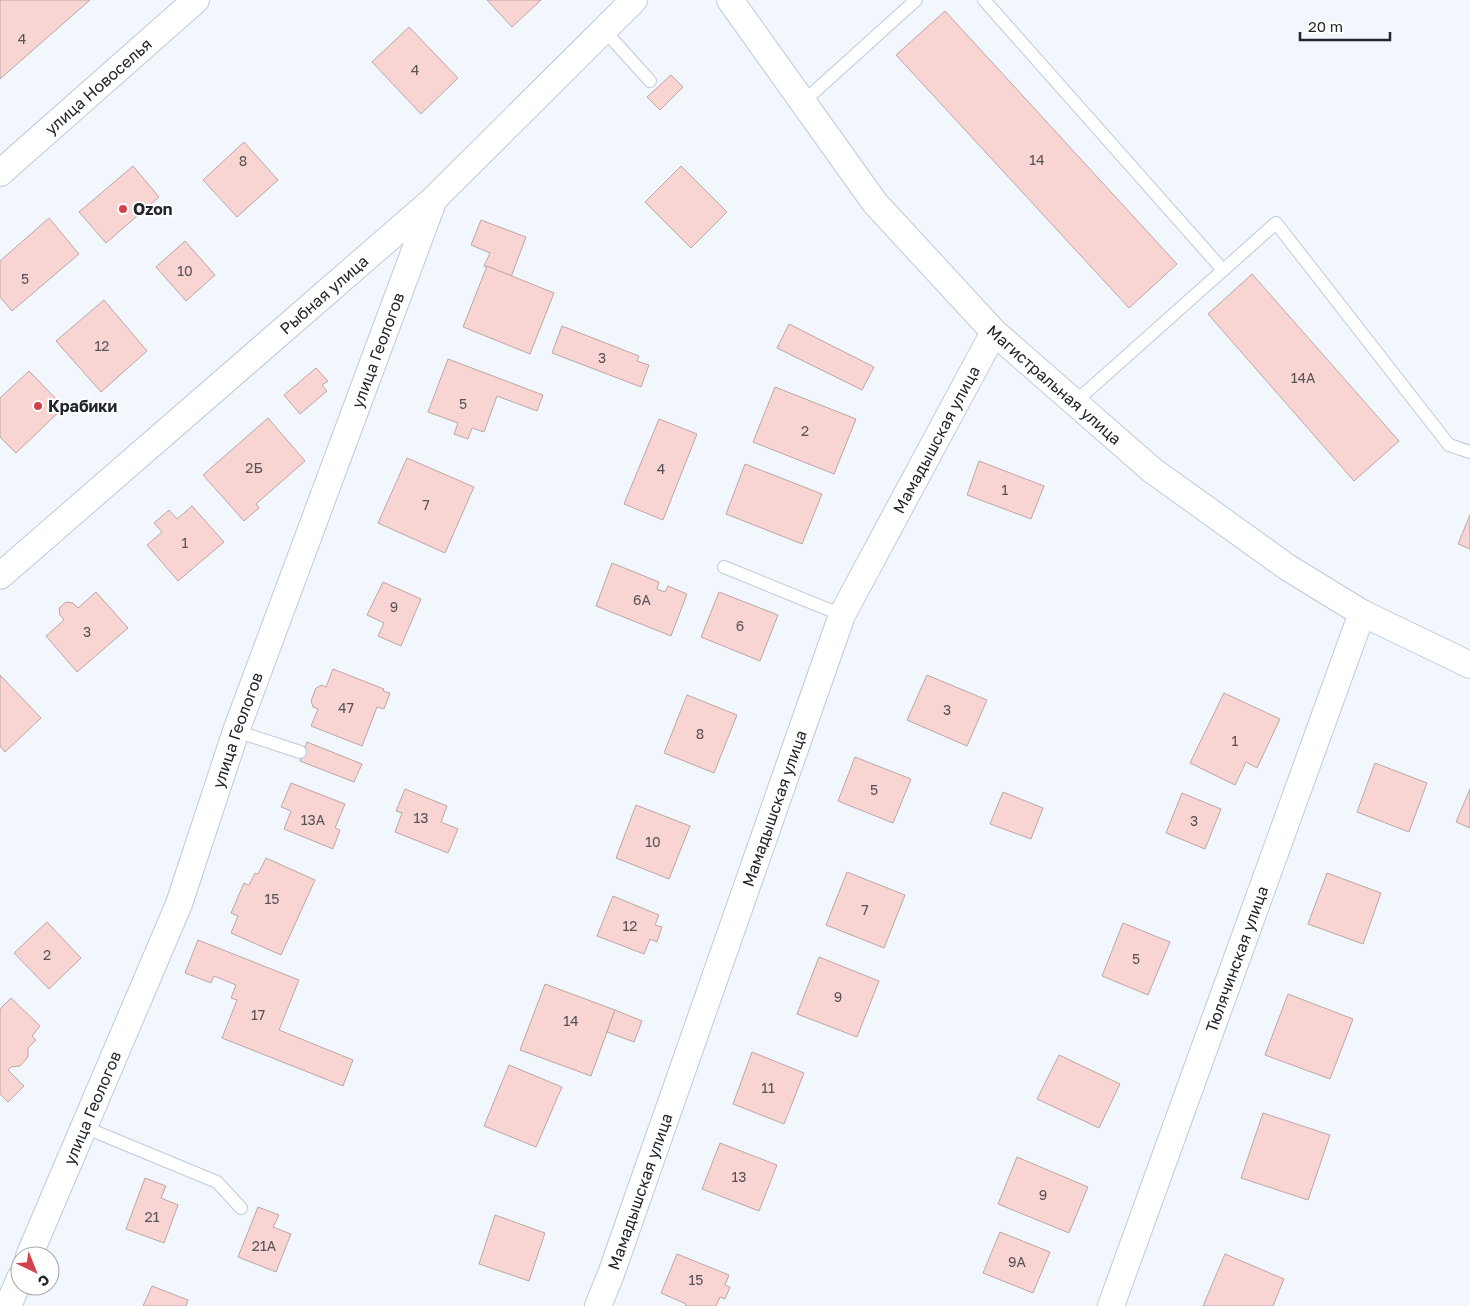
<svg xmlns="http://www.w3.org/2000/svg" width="1470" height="1306" font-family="'Golos Text',sans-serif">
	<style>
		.building { fill: #f8d4d2; stroke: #bda6a4 }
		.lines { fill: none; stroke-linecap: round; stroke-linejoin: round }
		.service-casing { stroke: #becadb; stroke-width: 14 }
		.minor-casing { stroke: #becadb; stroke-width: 28 }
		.service { stroke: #fff; stroke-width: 12 }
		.minor { stroke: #fff; stroke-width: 26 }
		.poi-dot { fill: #d2424a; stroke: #fff; stroke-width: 2 }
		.labels { text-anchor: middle; stroke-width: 4; stroke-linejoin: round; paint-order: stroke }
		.number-label { font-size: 14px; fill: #575256 }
		.street-label { font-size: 16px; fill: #21262c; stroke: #fff }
		.poi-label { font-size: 16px; font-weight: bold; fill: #21262c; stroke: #fff; text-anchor: start }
	</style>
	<rect width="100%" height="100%" fill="#f2f7fe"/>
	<g class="building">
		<path d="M0,0H90L0,79Z"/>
		<path d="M487,0H541L512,27Z"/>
		<path d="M945,11L1177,264L1129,308L896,55Z"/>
		<path d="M409,27L458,78L421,114L372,62Z"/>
		<path d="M671,75L683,87L660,110L647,97Z"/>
		<path d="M244,142L278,180L237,217L203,180Z"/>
		<path d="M133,166L159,197L106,243L79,212Z"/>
		<path d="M681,166L727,212L691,248L645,202Z"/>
		<path d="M49,218L79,254L12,311L0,297V261Z"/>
		<path d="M481,220L526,237L511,277L484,266L490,253L471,245Z"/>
		<path d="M185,241L215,275L186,301L156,267Z"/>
		<path d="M487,266L554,293L530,354L463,327Z"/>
		<path d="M1252,274L1399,441L1354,481L1208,314Z"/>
		<path d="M104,300L147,351L101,392L56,341Z"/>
		<path d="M789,324L874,367L862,390L777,348Z"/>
		<path d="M562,326L639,356L637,361L649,365L641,387L552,353Z"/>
		<path d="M448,359L543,395L537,411L497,396L484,432L472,428L468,439L454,434L458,423L428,412Z"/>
		<path d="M316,368L328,381L322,385L327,391L300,414L284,395Z"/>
		<path d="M29,371L64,407L16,453L0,437V398Z"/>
		<path d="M775,387L856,419L834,474L753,442Z"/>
		<path d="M268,418L305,461L256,504L259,508L244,521L203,475Z"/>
		<path d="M659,419L697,434L663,520L624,504Z"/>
		<path d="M407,458L474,487L445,553L378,523Z"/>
		<path d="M979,461L1044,486L1031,519L967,495Z"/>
		<path d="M745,464L822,494L802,544L726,514Z"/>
		<path d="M192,506L224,542L178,581L147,545L162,532L154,523L169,510L177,519Z"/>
		<path d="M1470,515V549L1458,544Z"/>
		<path d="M612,563L659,582L657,589L665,592L668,586L687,594L671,636L596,606Z"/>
		<path d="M383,582L421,599L401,646L378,636L384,623L367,615Z"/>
		<path d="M96,592L128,628L77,672L46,636L64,620L60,615L59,608L66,602L73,603L78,608Z"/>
		<path d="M719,592L778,615L760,661L701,637Z"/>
		<path d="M333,669L384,689L383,691L390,693L384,709L377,707L362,746L311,726L318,709L313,707L311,701L316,688L322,685L326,687Z"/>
		<path d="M0,675L41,718L5,752L0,746Z"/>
		<path d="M927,675L987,700L967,746L907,720Z"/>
		<path d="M1224,693L1280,719L1257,768L1246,762L1235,785L1190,763Z"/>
		<path d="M687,695L737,715L714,773L664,753Z"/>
		<path d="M307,742L362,764L354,782L300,761Z"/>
		<path d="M855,757L911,779L893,823L838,801Z"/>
		<path d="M1375,763L1427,783L1409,832L1357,812Z"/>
		<path d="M291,783L345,804L335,828L340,830L333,849L284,829L291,811L281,807Z"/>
		<path d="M405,789L447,806L441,822L458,829L448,853L395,832L402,813L396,811Z"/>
		<path d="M1470,789V828L1456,822Z"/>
		<path d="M1003,792L1043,808L1031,839L990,824Z"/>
		<path d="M1182,793L1221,809L1205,849L1166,833Z"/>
		<path d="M636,805L690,826L669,879L616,858Z"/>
		<path d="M266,858L315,880L281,955L231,933L238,916L231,913L244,883L249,885L255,873L258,874Z"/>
		<path d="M847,872L905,895L884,948L826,925Z"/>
		<path d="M1327,873L1381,893L1363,944L1308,924Z"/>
		<path d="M613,896L659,915L655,925L662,927L657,942L650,939L644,954L597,936Z"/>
		<path d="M47,922L81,958L49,989L14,953Z"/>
		<path d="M1123,923L1170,942L1148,995L1102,976Z"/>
		<path d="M198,940L299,980L279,1030L353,1060L343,1086L222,1038L237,1000L231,998L236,985L214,976L211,983L185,973Z"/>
		<path d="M819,957L879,981L857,1037L797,1014Z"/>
		<path d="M545,984L615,1010L591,1076L520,1050Z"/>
		<path d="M1288,994L1353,1019L1330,1079L1265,1055Z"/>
		<path d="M11,998L40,1026L32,1036L36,1040L28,1048V1057L20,1066L11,1067L8,1070L24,1086L8,1102L0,1094V1009Z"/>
		<path d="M615,1010L642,1021L634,1042L607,1032Z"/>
		<path d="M752,1052L804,1073L784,1124L733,1104Z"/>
		<path d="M1059,1055L1120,1084L1099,1128L1037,1099Z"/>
		<path d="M509,1065L562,1087L536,1147L484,1126Z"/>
		<path d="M1263,1113L1330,1135L1308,1200L1241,1178Z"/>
		<path d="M720,1143L777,1165L759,1211L702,1189Z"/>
		<path d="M1017,1157L1088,1187L1069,1233L998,1204Z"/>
		<path d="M145,1178L166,1186L161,1198L178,1205L164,1243L126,1229Z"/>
		<path d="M258,1207L279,1215L273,1227L291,1234L276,1272L238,1257Z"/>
		<path d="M495,1215L545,1233L529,1281L479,1264Z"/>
		<path d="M1000,1232L1050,1252L1033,1293L983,1273Z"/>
		<path d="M677,1254L729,1275L725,1285L730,1287L725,1299L720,1297L716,1306H685L686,1304L661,1293Z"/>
		<path d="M1225,1254L1284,1279L1273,1306H1203Z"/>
		<path d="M152,1286L188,1300L186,1306H143Z"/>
	</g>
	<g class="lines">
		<g class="service-casing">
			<g id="service">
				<path d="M984,0L1223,270"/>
				<path d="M604,30L650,81"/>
				<path d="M803,102L916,0"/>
				<path d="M1074,403L1276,223L1449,445L1470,452"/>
				<path d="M724,567L842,615"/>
				<path d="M236,731L300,752"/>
				<path d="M84,1127L217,1182L241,1208"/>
			</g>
		</g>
		<g class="minor-casing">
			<g id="minor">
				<path id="s1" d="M730,0L875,203L994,332L1152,470L1287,567L1362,613L1470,665"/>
				<path id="s2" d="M0,173L196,0"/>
				<path id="s3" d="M0,576L434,199L634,0"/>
				<path id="s4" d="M29,1256L179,904L236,731L434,199"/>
				<path d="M8,1306L20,1278"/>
				<path id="s5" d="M598,1306L611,1274L842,615L994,332"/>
				<path id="s6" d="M1111,1306L1362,613"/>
			</g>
		</g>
		<use href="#service" class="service"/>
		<use href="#minor" class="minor"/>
	</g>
	<g class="poi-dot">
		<circle cx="123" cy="209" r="5"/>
		<circle cx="38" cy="406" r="5"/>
	</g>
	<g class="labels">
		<g class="number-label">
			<text x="22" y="44">4</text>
			<text x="415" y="75">4</text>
			<text x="1037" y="165">14</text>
			<text x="243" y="166">8</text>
			<text x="185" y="276">10</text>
			<text x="25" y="284">5</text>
			<text x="102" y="351">12</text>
			<text x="602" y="363">3</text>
			<text x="1303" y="383">14А</text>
			<text x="463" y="409">5</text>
			<text x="805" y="436">2</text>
			<text x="254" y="473">2Б</text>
			<text x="661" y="474">4</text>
			<text x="1005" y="495">1</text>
			<text x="426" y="510">7</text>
			<text x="185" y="548">1</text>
			<text x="642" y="605">6А</text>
			<text x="394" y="612">9</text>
			<text x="740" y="631">6</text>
			<text x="87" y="637">3</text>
			<text x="346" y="713">47</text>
			<text x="947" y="715">3</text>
			<text x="700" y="739">8</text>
			<text x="1235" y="746">1</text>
			<text x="874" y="795">5</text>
			<text x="421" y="823">13</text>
			<text x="313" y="825">13А</text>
			<text x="1194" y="826">3</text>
			<text x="653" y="847">10</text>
			<text x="272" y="904">15</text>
			<text x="865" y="915">7</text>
			<text x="630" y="931">12</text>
			<text x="47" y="960">2</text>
			<text x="1136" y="964">5</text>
			<text x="838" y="1002">9</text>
			<text x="258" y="1020">17</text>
			<text x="571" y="1026">14</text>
			<text x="768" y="1093">11</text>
			<text x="739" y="1182">13</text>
			<text x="1043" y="1200">9</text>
			<text x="152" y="1222">21</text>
			<text x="264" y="1251">21А</text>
			<text x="1017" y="1267">9А</text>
			<text x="696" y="1285">15</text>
		</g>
		<g class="street-label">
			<text dy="6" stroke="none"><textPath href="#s2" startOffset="131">улица Новоселья</textPath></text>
			<text dy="6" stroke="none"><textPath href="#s3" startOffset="429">Рыбная улица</textPath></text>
			<text dy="6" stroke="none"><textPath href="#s4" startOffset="971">улица Геологов</textPath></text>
			<text dy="6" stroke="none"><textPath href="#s1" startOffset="505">Магистральная улица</textPath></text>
			<text dy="6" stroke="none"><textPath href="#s5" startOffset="932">Мамадышская улица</textPath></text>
			<text dy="6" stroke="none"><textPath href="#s4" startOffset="566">улица Геологов</textPath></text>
			<text dy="6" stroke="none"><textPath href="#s5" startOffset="528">Мамадышская улица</textPath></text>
			<text dy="6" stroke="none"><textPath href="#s6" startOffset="369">Тюлячинская улица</textPath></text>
			<text dy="6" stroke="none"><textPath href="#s4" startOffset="161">улица Геологов</textPath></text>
			<text dy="6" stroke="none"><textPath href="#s5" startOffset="122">Мамадышская улица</textPath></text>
		</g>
		<g class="poi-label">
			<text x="133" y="215">Ozon</text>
			<text x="48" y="412">Крабики</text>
		</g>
	</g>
	<g transform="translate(35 1271) rotate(137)"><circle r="24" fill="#ffffff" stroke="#a6a8ab"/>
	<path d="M0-4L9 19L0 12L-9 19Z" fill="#d2424a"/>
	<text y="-8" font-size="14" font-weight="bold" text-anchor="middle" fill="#21262c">С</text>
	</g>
	<path d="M1300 32v8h90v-8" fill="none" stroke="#21262c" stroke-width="2.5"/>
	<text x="1308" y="32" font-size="15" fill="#21262c" stroke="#ffffff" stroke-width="4" paint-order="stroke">20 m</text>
</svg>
